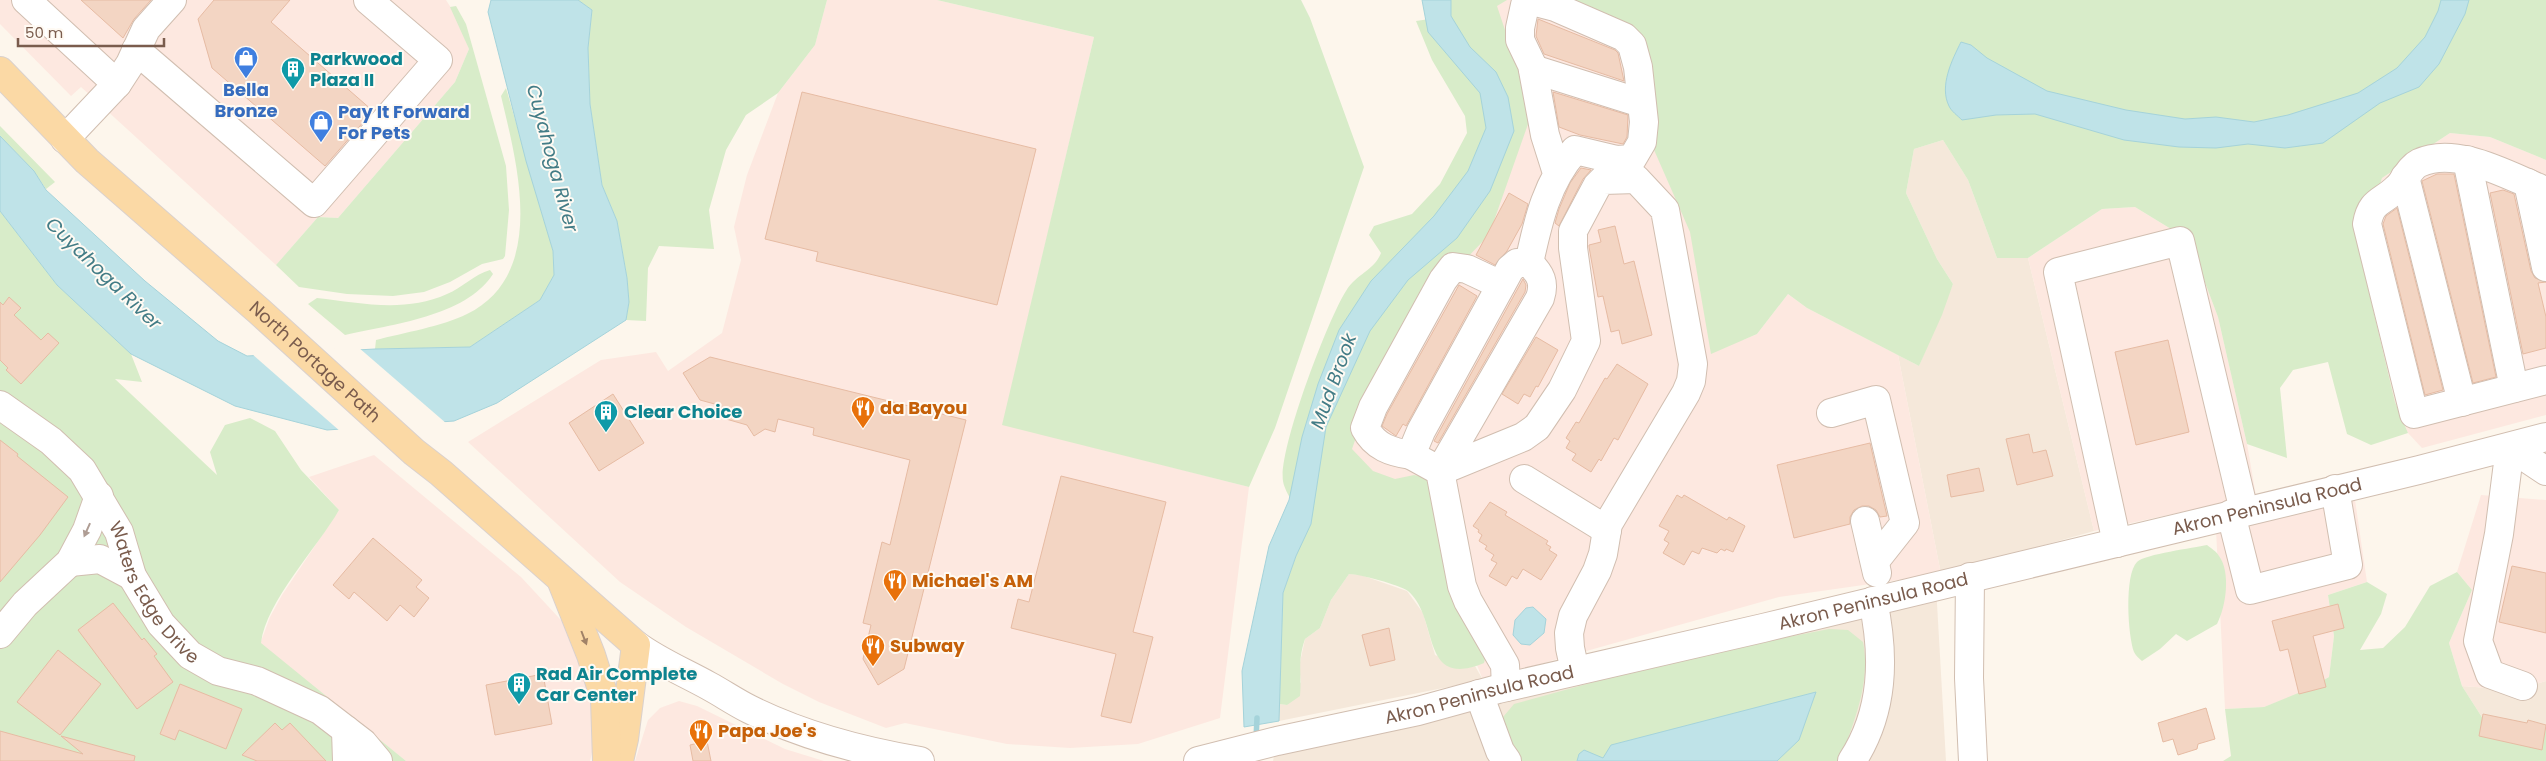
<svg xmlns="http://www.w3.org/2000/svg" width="2546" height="761" font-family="Poppins,sans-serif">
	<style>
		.residential { fill: #f5e8da }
		.commercial { fill: #fde8e0 }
		.green { fill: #d8ecc9 }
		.water { fill: #bfe3e8; stroke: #a5d3da }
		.pier { fill: #fdf6ec }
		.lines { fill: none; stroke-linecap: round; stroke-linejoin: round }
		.stream { stroke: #a5d3da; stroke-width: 5.5 }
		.building { fill: #f3d5c3; stroke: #e6bba3 }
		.minor-casing { stroke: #d1beb0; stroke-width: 30 }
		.major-casing { stroke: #dad1cd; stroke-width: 30 }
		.minor { stroke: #fff; stroke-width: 28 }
		.major { stroke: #fbd9a5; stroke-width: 28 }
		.oneway { fill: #af9d94 }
		.oneway2 { fill: #a18267 }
		.labels { text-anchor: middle; stroke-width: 4; stroke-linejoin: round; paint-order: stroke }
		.culture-label { font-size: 18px; font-weight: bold; fill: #0d838f; stroke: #fffaf3; text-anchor: start }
		.shop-label { font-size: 18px; font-weight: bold; fill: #366cbe; stroke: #fffaf3 }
		.street-label { font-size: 18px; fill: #7a5c4d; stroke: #fffaf3 }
		.food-label { font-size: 18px; font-weight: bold; fill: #c56008; stroke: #fffaf3; text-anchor: start }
		.water-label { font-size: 19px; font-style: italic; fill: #437c86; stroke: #fffaf3 }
	</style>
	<rect width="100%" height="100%" fill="#fdf6ec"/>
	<g class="residential">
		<path d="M1943,140L1968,180L1997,258H2028L2094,531L1941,574L1898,355L1919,366L1953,284L1937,259L1906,193L1914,149Z"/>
		<path d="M1349,574L1361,575L1407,591L1423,613L1435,655L1465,668L1475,666L1483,680L1279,721V704L1287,705L1301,682L1299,667L1305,639L1320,628L1331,600Z"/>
		<path d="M1936,586L1946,761H1273L1277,741Z"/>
		<path d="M2546,681V728L2485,722L2462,686L2515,690Z"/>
	</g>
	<g class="commercial">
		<path d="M0,0H446L455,14L469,49L455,82L338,218L318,217L276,265L81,87L71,96L0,24Z"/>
		<path d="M827,0H937L1094,37L1003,424L1249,487L1220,718L1138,744L1070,748L1007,744L905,723L886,728L819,702L783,684L686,627L620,582L468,442L601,360L656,352L668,371L722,333L741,260L734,227L747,175L778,93L815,45Z"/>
		<path d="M1495,0H1566L1703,53L1743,340L1757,334L1788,294L1807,308L1898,355L1941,574L1779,597L1483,680L1450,599L1331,456L1520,120Z"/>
		<path d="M2450,133L2490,137L2546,160V415L2422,448L2408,433L2395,402L2359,250L2382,178Z"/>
		<path d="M2135,207L2189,240L2218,317L2247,444L2256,496L2094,531L2028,258L2102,209Z"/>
		<path d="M374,455L521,577L572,632L596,684L598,726L590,761H406L260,644L270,617L282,595L339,510L309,477Z"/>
		<path d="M2481,495L2546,500V681L2515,690L2462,686L2449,643L2472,590L2457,572Z"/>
		<path d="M2355,500L2367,582L2328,595L2334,636L2329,677L2299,694L2264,707L2225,709L2216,530Z"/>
		<path d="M679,701L697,706L785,749L824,761H635L648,720L660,708Z"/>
	</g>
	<g class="green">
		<path d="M578,0H827L815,45L778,93L746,115L726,150L709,210L714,249L659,246L648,268L646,321L626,320L629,302L627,278L617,221L602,185L590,104L588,48L592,10Z"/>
		<path d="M937,0H1301L1310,18L1364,167L1275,428L1249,487L1002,425L1094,37Z"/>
		<path d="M1451,0H1507L1497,6L1513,54L1534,107L1489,235L1461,264L1427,293L1383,360L1352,449L1373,471L1395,479L1414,475L1431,479L1488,647L1484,663C1419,690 1440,618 1408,591C1400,585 1359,574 1349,574L1331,600L1320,628L1305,639C1297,662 1302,674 1300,696L1287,705L1279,704L1283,593L1296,556L1304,521C1299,512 1284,491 1283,481C1278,450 1328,319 1346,291C1357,273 1374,271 1381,253L1369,235L1374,226L1412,214L1440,184L1467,133L1465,116L1432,60L1416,21L1450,16Z"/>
		<path d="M1552,0H2546V160L2490,137L2450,133L2382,178L2359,250L2395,402L2408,433L2371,445L2347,434L2328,362L2293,370L2280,388L2287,458L2247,444L2218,317L2189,240L2135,207L2102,209L2028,258H1997L1968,180L1943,140L1914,149L1906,193L1937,259L1953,284L1942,315L1919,366L1807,308L1788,294L1757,334L1711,354L1690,232L1651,143L1634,42Z"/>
		<path d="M456,6L466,24L506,166L509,210L505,256L503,259L482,264L450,282L424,292L393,296L347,294L299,287L276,265L318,217L338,218L455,82L469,49L450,7Z"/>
		<path d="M506,88L553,251L554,275L540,300L470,347L375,349L376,340C403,333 443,326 467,314C548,274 517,164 501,96Z"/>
		<path d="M0,126L55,182L46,189L34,171L0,136Z"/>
		<path d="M0,211L57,285L131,354L142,382L115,379L217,475L210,452L225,425L250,418L275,431L301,470L339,510C318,547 266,601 261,643L406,761H0Z"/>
		<path d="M490,270L493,274C465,317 392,324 345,335L308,304L317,298C360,303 405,313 447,294C462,288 475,274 490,270Z"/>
		<path d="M2207,545C2211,548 2217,552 2219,556C2231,572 2226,607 2217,624L2187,641L2176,634L2160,649L2142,661C2139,658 2136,656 2134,652C2128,636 2124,575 2137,562C2145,554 2194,548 2207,545Z"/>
		<path d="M2457,572L2472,590L2449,643L2462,686L2485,722L2546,728V761H2223L2231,756L2225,709L2264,707L2308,689L2329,677L2334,636L2328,595L2367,582L2387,594L2381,614L2360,650L2383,648L2405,627L2430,586Z"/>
		<path d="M1829,629L1848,630L1863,642C1871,680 1855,719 1842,755L1837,761H1511L1498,723L1514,704L1685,657Z"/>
	</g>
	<g class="water">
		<path d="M491,0H578L592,10L588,48L590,104L602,185L617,221L627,278L629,302L626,320L497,403L454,421L327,430L235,406L131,354L57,285L0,211V136L34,171L46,190L145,281L218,341L247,356L375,349L470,347L540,300L554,275L553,251L526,161L488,12Z"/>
		<path d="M1422,0H1451V16L1470,47L1496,72L1508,97L1514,131L1490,191L1457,238L1408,280L1370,331L1326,427L1311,524L1296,556L1283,593L1279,721L1244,727L1242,671L1269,546L1289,500L1302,437L1318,384L1339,330L1371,281L1434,216L1468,171L1486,128L1480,93L1428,32Z"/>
		<path d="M2441,0H2469L2465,14L2439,64L2419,87L2380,103L2323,143L2285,148L2248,144L2216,148L2179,147L2124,140L2035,114L1996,115L1962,120C1958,116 1951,111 1949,106C1939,86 1952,60 1961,42L1971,45L1987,58L2047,91L2126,110L2185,119L2216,117L2254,122L2288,115L2358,93L2397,68L2425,37L2438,11Z"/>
		<path d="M1533,607L1546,619L1544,633L1530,645L1521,644L1513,635L1515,620L1526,608Z"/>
		<path d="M1816,692L1799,740L1777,761H1577L1579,754L1584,750L1603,758L1611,745Z"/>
	</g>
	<path class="pier" d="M358,347L447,424L341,432L251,353Z"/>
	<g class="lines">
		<path class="stream" d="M1256,739L1257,718"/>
	</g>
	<g class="building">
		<path d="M81,0H151L134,19L123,38Z"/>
		<path d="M214,0H290L271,22L373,111L325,166L212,68L198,19Z"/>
		<path d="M1538,19L1615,50L1618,53L1624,81L1544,54L1536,36Z"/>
		<path d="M802,92L1036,149L997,305L816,261L818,252L765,239Z"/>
		<path d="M1553,92L1628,115L1627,137L1623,144L1580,135L1559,127Z"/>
		<path d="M1581,168L1591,170L1583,179L1559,226L1555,223L1559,209L1570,183Z"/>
		<path d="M2437,174H2454L2496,377L2473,383L2422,181Z"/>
		<path d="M2503,190L2514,194L2531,271L2535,278L2546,282L2538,283L2546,317V348L2523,354L2490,193Z"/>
		<path d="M1509,193L1528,204L1522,224L1507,251L1495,265L1476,255Z"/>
		<path d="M2397,208L2443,390L2425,395L2383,224L2386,216Z"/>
		<path d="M1615,226L1624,264L1634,261L1652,335L1622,344L1619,330L1611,332L1603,296L1598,297L1589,247V245L1601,242L1598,230Z"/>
		<path d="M1523,279L1526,285L1525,292L1438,443L1434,441Z"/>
		<path d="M1459,285L1477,296L1406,426L1403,424L1396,436L1382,426L1387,414Z"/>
		<path d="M9,297L21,308L14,315L41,340L48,333L59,343L21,384L6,370L8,368L0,360V302L3,305Z"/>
		<path d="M1536,337L1558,350L1538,387L1536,386L1530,397L1524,394L1518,404L1502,394Z"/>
		<path d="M2168,340L2189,432L2136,445L2115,352Z"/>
		<path d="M710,357L966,420L904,669L878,685L863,659L871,625L863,623L882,542L890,545L910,460L813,435L814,428L778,419L775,432L765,429L754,436L747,425L719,417L722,406L700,400L683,373Z"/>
		<path d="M1617,364L1648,384L1618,440L1614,438L1601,461L1599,459L1591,472L1572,460L1576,454L1566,448L1570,441L1566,438L1576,422L1579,423L1605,378L1607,379Z"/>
		<path d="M613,394L644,443L599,471L569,423Z"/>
		<path d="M2029,434L2033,453L2046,450L2053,476L2017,485L2006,439Z"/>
		<path d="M0,440L18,454L17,456L68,497L40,535L0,582Z"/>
		<path d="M1870,443L1887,516L1880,517L1876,510L1869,506H1862L1854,510L1850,517V524L1794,538L1777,465Z"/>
		<path d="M1979,468L1984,491L1951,497L1947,475Z"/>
		<path d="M1061,476L1166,502L1133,632L1153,637L1131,723L1101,716L1116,654L1011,628L1018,599L1029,602Z"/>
		<path d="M1677,495L1682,498L1684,495L1727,520L1729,517L1745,526L1733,552L1726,549L1725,551L1721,549L1717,553L1702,548L1699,554L1692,551L1684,565L1663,553L1669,543L1664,540L1669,531L1659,526Z"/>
		<path d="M1490,502L1507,512L1505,515L1548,541L1546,544L1551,547L1549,550L1557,555L1541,580L1523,569L1517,579L1512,576L1506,586L1489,576L1497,563L1491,560L1494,555L1485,549L1487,546L1479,541L1482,535L1478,532L1479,530L1473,526Z"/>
		<path d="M373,538L422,580L416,587L429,598L414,617L400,605L387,621L354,592L349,599L333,585Z"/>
		<path d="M2512,566L2546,573V633L2499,622Z"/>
		<path d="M113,603L142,640L144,638L157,654L154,656L173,682L137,709L78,630Z"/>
		<path d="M2338,604L2344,628L2313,636L2326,687L2299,694L2288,649L2280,651L2272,621Z"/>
		<path d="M1389,628L1395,660L1370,666L1362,635Z"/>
		<path d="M58,650L101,684L60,735L17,702Z"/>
		<path d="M543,674L552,724L495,735L486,685Z"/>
		<path d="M180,684L242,709L226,749L179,730L175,740L160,734Z"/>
		<path d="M2206,708L2215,739L2198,744L2197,749L2178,755L2173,739L2163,742L2158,723Z"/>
		<path d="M2483,714L2527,723L2528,720L2546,725L2542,750L2479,736Z"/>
		<path d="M275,723L282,730L290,723L326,761H257L242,755Z"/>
		<path d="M0,731L83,754L61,736L135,756L134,761H0Z"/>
		<path d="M707,741L711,761H693L690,745Z"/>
	</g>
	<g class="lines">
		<g class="minor-casing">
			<g id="minor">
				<path d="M26,0L117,84"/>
				<path d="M136,50L314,203L438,60L368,0"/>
				<path d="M1533,69L1641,103"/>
				<path d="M65,139L117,84L130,64L146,29L172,0"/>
				<path d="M2467,160L2514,388"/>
				<path d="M2405,177L2462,402"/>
				<path d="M2528,183L2546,267"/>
				<path d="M2546,191C2510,177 2457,145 2419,163C2409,168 2405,181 2397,188C2382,203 2371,200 2367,224L2414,414L2546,380"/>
				<path d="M1529,263C1538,222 1546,183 1575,150L1617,160L1632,159L1642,142L1644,122L1638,67L1632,45L1624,37L1555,7L1532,1L1525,5L1520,28V40L1532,65L1545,135L1557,173"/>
				<path id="s1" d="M0,405L51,441L82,470L119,532L132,576L161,624L190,655L218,671L257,681L320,710L363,743L378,761"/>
				<path d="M1831,413L1876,400L1905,523L1875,561"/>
				<path d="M1411,455C1391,452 1375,447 1365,428L1373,407L1443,280L1453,267L1467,269L1501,285"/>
				<path d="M1524,479L1607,530"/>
				<path d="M2231,514L2250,590L2348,565L2335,489"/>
				<path d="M1865,521L1877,573"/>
				<path d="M2117,543L2058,272L2180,241L2244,511"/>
				<path d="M70,562L100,559L132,576"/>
				<path d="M1970,577L1969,678L1973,761"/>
				<path d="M0,634L25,604L70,562L87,530L99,496"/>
				<path d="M636,645C659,662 684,672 709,686C722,693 735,702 749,709C803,736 861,751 920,761"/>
				<path d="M2523,686L2490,674L2478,641L2499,534L2510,447L2546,471"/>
				<path d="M1506,687L1505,665L1468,601L1462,586L1440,471L1411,455L1421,431L1510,269L1517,263H1529C1541,274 1545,283 1540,298L1440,471L1523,437L1537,427L1562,390L1586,341L1573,248V231L1597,186L1603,180L1636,179L1665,210L1693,364L1691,381L1686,393L1608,524L1603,554L1597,571L1573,616L1569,633L1570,648L1575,671"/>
				<path d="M1479,694L1500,751L1507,761"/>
				<path d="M346,730L347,761"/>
				<path id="s2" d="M1198,761L1277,741L1418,711L1498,689L1763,628L2419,470L2546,437"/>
				<path d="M1852,761C1884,712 1885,657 1873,601"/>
			</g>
		</g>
		<g class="major-casing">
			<g id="major">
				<path id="s3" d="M0,71L87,161L259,311L414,452L441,473L636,645L624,739L619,761"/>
				<path d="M562,582L591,655L605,699L607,761"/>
			</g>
		</g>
		<use href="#minor" class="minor"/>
		<use href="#major" class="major"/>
	</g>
	<defs><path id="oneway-solid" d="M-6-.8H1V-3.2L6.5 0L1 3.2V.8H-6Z" transform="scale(1.25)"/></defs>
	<use class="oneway" href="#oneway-solid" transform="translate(87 530) rotate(114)"/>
	<use class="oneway2" href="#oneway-solid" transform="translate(584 638) rotate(69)"/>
	<defs>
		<g id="shop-pin" transform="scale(1.25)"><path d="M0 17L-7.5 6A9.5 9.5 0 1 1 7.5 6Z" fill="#3f7fe0" stroke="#fffaf3"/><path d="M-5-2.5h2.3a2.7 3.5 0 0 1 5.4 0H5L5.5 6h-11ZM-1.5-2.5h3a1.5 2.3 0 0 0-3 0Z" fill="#fff"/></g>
		<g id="building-pin" transform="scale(1.25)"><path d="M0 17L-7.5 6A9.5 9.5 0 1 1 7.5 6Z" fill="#0f9aa8" stroke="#fffaf3"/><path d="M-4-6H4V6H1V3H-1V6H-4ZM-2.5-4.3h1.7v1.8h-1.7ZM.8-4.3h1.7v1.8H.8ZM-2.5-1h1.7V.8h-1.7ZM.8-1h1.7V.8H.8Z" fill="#fff"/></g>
		<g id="restaurant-pin" transform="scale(1.25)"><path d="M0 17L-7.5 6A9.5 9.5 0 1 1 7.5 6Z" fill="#e8710a" stroke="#fffaf3"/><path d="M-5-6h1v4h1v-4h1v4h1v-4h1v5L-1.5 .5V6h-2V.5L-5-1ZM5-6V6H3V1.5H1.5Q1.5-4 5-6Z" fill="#fff"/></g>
	</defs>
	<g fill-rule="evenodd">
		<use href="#shop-pin" x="246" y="58"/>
		<use href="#building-pin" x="293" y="69"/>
		<use href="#shop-pin" x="321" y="122"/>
		<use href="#restaurant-pin" x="863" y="408"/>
		<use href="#building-pin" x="606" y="412"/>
		<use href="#restaurant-pin" x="895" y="581"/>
		<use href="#restaurant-pin" x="873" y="646"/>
		<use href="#building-pin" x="519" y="684"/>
		<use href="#restaurant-pin" x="701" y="731"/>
	</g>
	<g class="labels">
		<g class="culture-label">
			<text x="310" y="65">Parkwood<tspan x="310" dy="21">Plaza II</tspan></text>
			<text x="624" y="418">Clear Choice</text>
			<text x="536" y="680">Rad Air Complete<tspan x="536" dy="21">Car Center</tspan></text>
		</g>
		<g class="shop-label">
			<text x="246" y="96">Bella<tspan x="246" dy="21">Bronze</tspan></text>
			<text x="338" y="118" text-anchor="start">Pay It Forward<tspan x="338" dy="21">For Pets</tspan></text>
		</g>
		<g class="street-label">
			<text dy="6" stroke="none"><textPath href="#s3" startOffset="429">North Portage Path</textPath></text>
			<text dy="6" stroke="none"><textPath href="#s2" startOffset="1099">Akron Peninsula Road</textPath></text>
			<text dy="6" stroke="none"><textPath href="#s1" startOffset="248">Waters Edge Drive</textPath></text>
			<text dy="6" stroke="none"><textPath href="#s2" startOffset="694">Akron Peninsula Road</textPath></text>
			<text dy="6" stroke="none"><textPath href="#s2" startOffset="289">Akron Peninsula Road</textPath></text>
		</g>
		<g class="food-label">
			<text x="880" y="414">da Bayou</text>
			<text x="912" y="587">Michael's AM</text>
			<text x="890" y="652">Subway</text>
			<text x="718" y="737">Papa Joe's</text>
		</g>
		<g class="water-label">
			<text transform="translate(553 158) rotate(75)" y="7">Cuyahoga River</text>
			<text transform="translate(104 273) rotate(44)" y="7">Cuyahoga River</text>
			<text transform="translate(1333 381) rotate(-70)" y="7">Mud Brook</text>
		</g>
	</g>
	<path d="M18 38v8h146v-8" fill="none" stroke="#7a5c4d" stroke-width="2.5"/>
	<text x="25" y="38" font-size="15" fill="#7a5c4d" stroke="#fffaf3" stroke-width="4" paint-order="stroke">50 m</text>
</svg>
